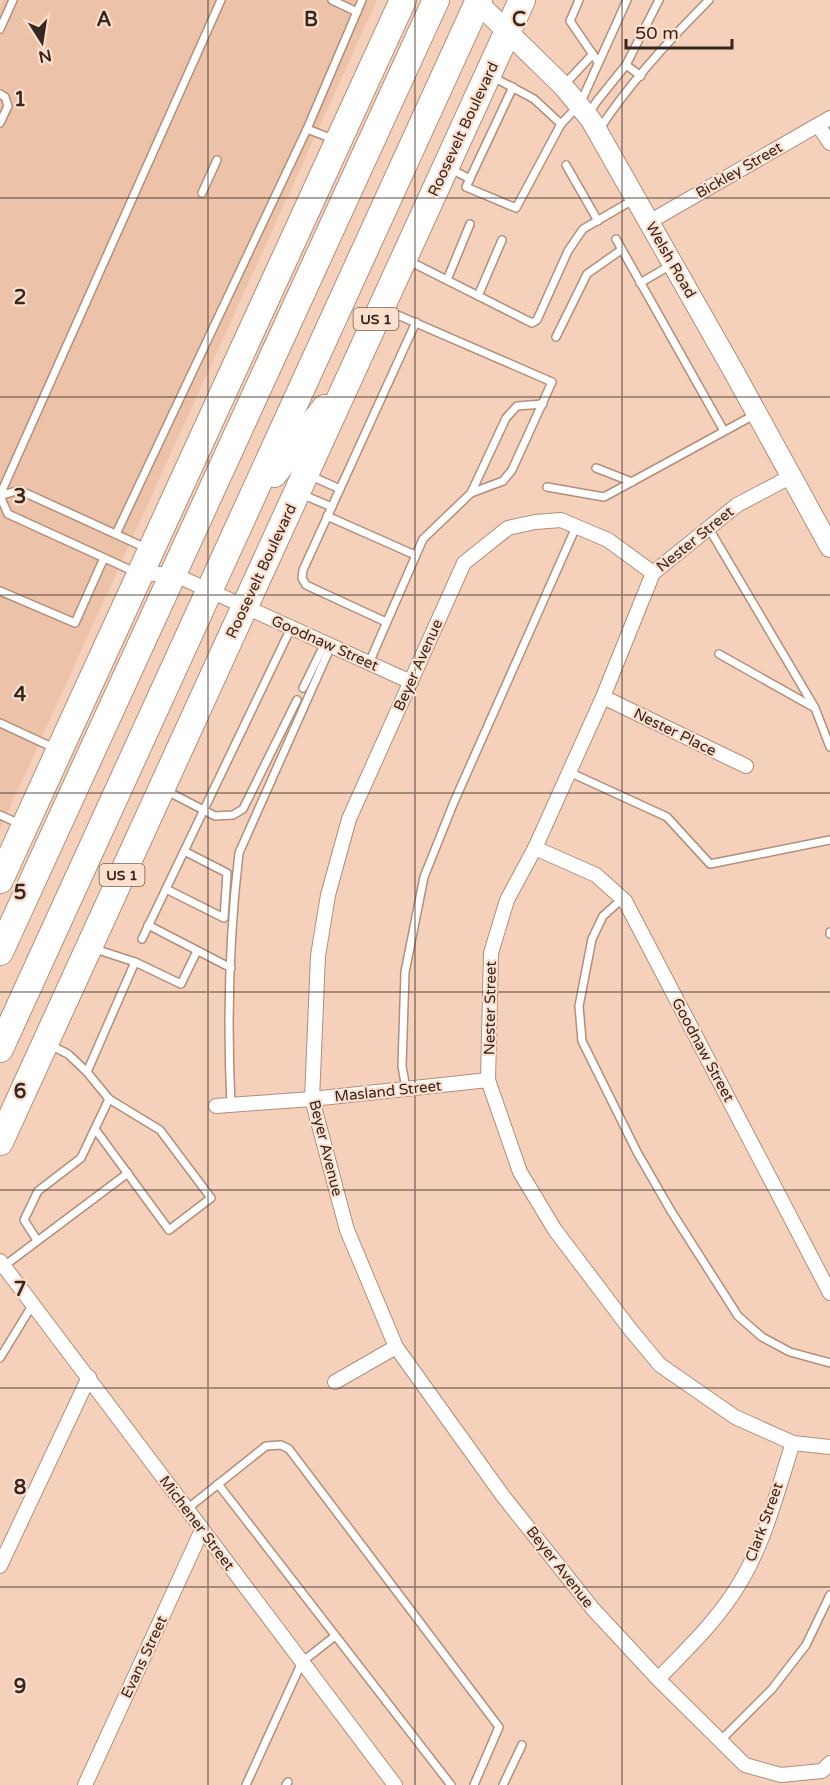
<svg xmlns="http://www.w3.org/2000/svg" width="830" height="1785" font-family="'Varela Round',sans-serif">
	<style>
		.built { fill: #ecc2a8 }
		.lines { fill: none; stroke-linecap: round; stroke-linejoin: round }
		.lane-casing { stroke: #b28f7b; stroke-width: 10 }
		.street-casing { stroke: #b28f7b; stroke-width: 16 }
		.secondary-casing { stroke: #b28f7b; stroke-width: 22 }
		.highway-casing { stroke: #b28f7b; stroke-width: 28 }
		.lane { stroke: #fff; stroke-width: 7 }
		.street { stroke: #fff; stroke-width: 14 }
		.secondary { stroke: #fff; stroke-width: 20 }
		.highway { stroke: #fff; stroke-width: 26 }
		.grid { fill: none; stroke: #362820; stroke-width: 1.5; stroke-opacity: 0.55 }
		.labels { text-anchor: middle; stroke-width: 4.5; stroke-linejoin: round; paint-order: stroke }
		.shield { fill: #fddfce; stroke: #725f54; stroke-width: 1.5 }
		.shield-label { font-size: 14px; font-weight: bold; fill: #362820 }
		.street-label { font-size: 15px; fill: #362820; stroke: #fddfce }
		.grid-label { font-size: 20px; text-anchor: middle; font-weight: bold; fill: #362820; stroke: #fddfce; stroke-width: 4.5; stroke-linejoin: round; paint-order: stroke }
	</style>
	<rect width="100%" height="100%" fill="#f5d0ba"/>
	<path class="built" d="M3,0H377L0,829V7Z"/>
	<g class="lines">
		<g class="lane-casing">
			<g id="lane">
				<path d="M332,0L357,12"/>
				<path d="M579,0L570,21L598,62"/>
				<path d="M0,29L13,0"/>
				<path d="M626,65L641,76"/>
				<path d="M493,77L534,99L561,124"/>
				<path d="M564,85L593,54"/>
				<path d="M513,87L466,187L516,208L561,124L580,104L627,0"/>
				<path d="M0,94L5,97L8,106L0,123"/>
				<path d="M589,113L597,101L626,65L659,0"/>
				<path d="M307,129L333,139"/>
				<path d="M599,130C628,85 671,38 709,0"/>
				<path d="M566,165L598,221"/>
				<path d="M451,169L470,179"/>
				<path d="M202,193L217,160"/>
				<path d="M616,239L724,431"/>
				<path d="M409,261L532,323L537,320L568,251L583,229L633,200"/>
				<path d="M447,280L470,224"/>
				<path d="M640,283L671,265"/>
				<path d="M478,296L502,240"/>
				<path d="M556,337L587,274L621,250"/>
				<path d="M596,468L632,482"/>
				<path d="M311,476L340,489"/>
				<path d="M547,487L604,497L754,415"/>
				<path d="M471,493L506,418L517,406L543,404"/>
				<path d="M301,494L332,507"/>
				<path d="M0,495L221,0"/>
				<path d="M0,496L19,490L146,548"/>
				<path d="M0,496L8,514L135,572"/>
				<path d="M327,516L415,555"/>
				<path d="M708,527L815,708L830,747"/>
				<path d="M116,534L307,129L362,0"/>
				<path d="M0,591L75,623L104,558"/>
				<path d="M386,622L306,585L302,578L303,570L416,322"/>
				<path d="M719,654L813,707"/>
				<path d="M369,663L423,539L471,493L503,481L512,470L552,382L386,310"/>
				<path d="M303,688L325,643"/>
				<path d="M0,723L54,748"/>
				<path d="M569,772L667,817L710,864L830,840"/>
				<path d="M165,790L215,816L233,815L243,809L297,700"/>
				<path d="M0,815L20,824"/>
				<path d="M166,889L224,918L227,873L184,851"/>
				<path d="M622,899L603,916L592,939L579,1006L582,1041L637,1152L671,1211L738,1316L762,1337L790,1352L830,1363"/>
				<path d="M148,925L231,968"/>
				<path d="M830,932V934"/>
				<path d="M142,939L291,628"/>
				<path d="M95,949L135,962L181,984L197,951"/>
				<path d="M50,1045L68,1054L87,1072L109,1099L160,1130L211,1198L169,1230L95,1129"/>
				<path d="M87,1072L135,962"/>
				<path d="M406,1089L402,1066L405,972L424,877L454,802L576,527"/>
				<path d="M231,1105C227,1022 229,937 239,853L331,646"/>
				<path d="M37,1240L24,1220L38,1191L81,1158L109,1099"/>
				<path d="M4,1266L128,1173"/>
				<path d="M0,1358L33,1304"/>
				<path d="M218,1484L451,1785"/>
				<path d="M187,1509L266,1446L281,1445L289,1449L499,1727L474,1785"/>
				<path d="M720,1741L772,1689L806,1645L830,1595"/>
				<path d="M246,1785L302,1662L335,1636"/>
				<path d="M286,1785L288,1782"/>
				<path d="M503,1785L522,1745"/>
			</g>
		</g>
		<g class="street-casing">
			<g id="street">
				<path d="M818,125L830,143"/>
				<path d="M649,222L830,118"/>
				<path d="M790,477L737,505L653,573L603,697L535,848L507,900L491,953L488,1080L520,1172L555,1230L630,1329L660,1365L735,1417L793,1443L830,1447"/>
				<path d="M653,573L608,540L561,520L535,522L508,528L464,563L349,819L328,895L318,956L312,1099L347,1230L396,1347L503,1496L593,1609L658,1679L745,1765L781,1775L822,1771L830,1763"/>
				<path d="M140,574H173L411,682"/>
				<path d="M603,697L746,766"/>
				<path d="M535,848L596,875L625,901L830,1293"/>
				<path d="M216,1106L312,1099L488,1080"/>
				<path d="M0,1261L395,1785"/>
				<path d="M335,1382L396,1347"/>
				<path d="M0,1566L89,1377"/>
				<path d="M658,1679C688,1648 719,1619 741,1581C766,1539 778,1488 793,1443"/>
				<path d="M85,1785L202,1530"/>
			</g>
		</g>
		<g class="secondary-casing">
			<path id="secondary" d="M475,0L563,86L591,120L734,372L830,547"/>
		</g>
		<g class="highway-casing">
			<g id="highway">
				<path d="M274,474L325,408"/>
				<path d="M0,880L403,0"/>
				<path d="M0,952L436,0"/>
				<path d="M0,1049L479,0"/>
				<path d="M0,1142L522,0"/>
			</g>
		</g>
		<use href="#lane" class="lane"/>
		<use href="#street" class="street"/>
		<use href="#secondary" class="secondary"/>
		<use href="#highway" class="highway"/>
	</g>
	<path class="grid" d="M208,0V1785M415,0V1785M622,0V1785M0,198H830M0,397H830M0,595H830M0,793H830M0,992H830M0,1190H830M0,1388H830M0,1587H830"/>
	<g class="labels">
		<g class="shield">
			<rect x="353.5" y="308" width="45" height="22" rx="4.5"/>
			<rect x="99.5" y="864" width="45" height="22" rx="4.5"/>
		</g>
		<g class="shield-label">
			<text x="376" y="324">US 1</text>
			<text x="122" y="880">US 1</text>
		</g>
		<g class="street-label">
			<text transform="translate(463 129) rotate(-65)" y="5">Roosevelt Boulevard</text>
			<text transform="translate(739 170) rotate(-30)" y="5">Bickley Street</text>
			<text transform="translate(671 260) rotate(60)" y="5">Welsh Road</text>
			<text transform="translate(695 539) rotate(-39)" y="5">Nester Street</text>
			<text transform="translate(261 571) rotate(-65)" y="5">Roosevelt Boulevard</text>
			<text transform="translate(325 643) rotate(24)" y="5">Goodnaw Street</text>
			<text transform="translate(418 665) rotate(-66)" y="5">Beyer Avenue</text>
			<text transform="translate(675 732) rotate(26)" y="5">Nester Place</text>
			<text transform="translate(490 1008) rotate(-89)" y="5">Nester Street</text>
			<text transform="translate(703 1050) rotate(62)" y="5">Goodnaw Street</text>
			<text transform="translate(388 1091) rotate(-6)" y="5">Masland Street</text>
			<text transform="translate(326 1148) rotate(76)" y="5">Beyer Avenue</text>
			<text transform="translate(764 1522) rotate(-70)" y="5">Clark Street</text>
			<text transform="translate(197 1523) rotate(53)" y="5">Michener Street</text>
			<text transform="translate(560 1567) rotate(52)" y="5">Beyer Avenue</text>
			<text transform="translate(144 1657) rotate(-65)" y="5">Evans Street</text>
		</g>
	</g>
	<g class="grid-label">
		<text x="104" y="26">A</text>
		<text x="311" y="26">B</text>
		<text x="519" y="26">C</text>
		<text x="20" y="106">1</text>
		<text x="20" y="304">2</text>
		<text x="20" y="503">3</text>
		<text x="20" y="701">4</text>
		<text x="20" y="899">5</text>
		<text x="20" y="1098">6</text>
		<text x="20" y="1296">7</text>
		<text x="20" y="1494">8</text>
		<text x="20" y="1693">9</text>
	</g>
	<g transform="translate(42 42) rotate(168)" stroke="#fddfce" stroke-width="4.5" paint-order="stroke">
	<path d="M0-4.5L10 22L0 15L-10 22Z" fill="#362820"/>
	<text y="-9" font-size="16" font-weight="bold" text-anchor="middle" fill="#362820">N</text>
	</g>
	<path d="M626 39v9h106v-9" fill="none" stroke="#362820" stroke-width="3"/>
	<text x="635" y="39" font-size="18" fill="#362820" stroke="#fddfce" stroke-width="4.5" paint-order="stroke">50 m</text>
</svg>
